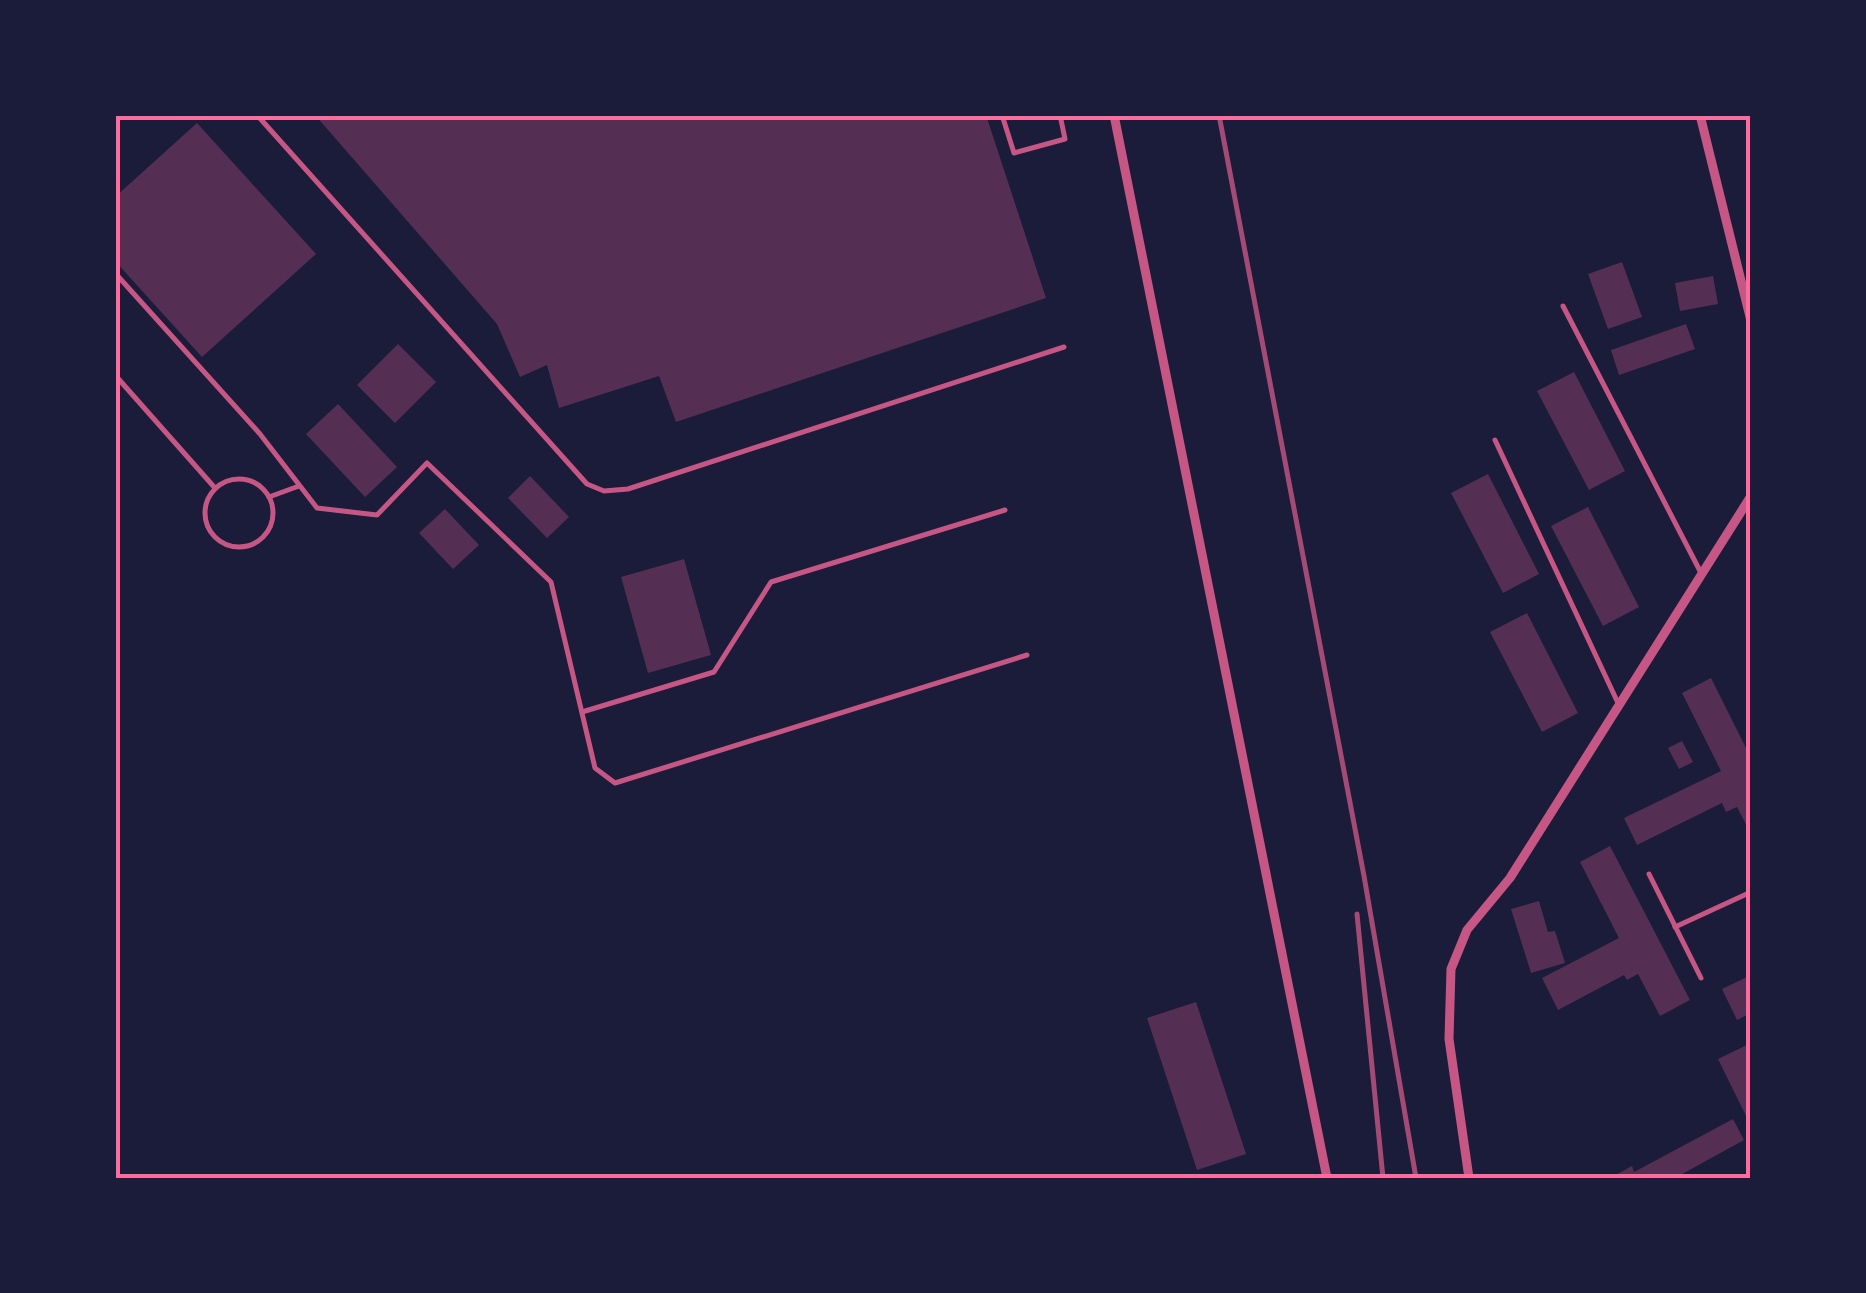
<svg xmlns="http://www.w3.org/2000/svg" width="1866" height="1293" font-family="'Archivo Narrow',sans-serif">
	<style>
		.building { fill: #542f53 }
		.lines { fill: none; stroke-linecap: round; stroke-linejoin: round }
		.service { stroke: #c65784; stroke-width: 5 }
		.minor { stroke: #c65784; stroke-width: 9 }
		.rail { stroke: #a44b75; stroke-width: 5 }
		.neatline { fill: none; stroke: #ff6b9d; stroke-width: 4 }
	</style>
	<rect width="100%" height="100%" fill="#1b1b3a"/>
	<g class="building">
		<path d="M315,115H986L1046,298L676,422L659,376L559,408L547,365L520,377L497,324Z"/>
		<path d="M197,123L316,254L202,357L115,261V197Z"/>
		<path d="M1622,262L1642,317L1608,329L1588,274Z"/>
		<path d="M1713,276L1718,304L1680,311L1675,283Z"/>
		<path d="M1686,324L1695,349L1619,375L1611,350Z"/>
		<path d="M398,344L436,382L395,423L357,385Z"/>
		<path d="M1574,372L1625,471L1589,490L1537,391Z"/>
		<path d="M338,404L397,467L365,497L306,434Z"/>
		<path d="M1488,474L1539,574L1503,593L1451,493Z"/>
		<path d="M530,476L569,517L547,538L508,498Z"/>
		<path d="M1588,507L1639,607L1603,626L1551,526Z"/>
		<path d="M445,509L479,545L453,569L419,533Z"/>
		<path d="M684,559L711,655L648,673L621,577Z"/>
		<path d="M1527,613L1578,713L1542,732L1490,632Z"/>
		<path d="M1711,678L1751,758V834L1737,807L1726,812L1722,803L1637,845L1624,818L1721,771L1682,693Z"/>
		<path d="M1682,741L1693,762L1679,769L1668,748Z"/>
		<path d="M1610,846L1690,1000L1660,1016L1638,974L1627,980L1624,975L1558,1010L1542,978L1619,938L1580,862Z"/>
		<path d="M1539,901L1548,932L1555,931L1565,963L1531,973L1511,909Z"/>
		<path d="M1751,975V1013L1737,1020L1722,989Z"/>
		<path d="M1196,1002L1246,1154L1197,1170L1147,1018Z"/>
		<path d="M1751,1043V1126L1718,1059Z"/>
		<path d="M1733,1119L1744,1140L1675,1178H1610L1632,1166L1634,1172Z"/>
	</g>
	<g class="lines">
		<g class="service">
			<path d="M257,115L587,484L604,491L628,489L1064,347"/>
			<path d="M1002,115L1014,153L1065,139L1060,115"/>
			<path d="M115,273L260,434L317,508L377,515L427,463L551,582L595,768L615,783L1027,655"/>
			<path d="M1563,306L1700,571"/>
			<path d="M115,375L215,488"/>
			<path d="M1495,440L1618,703"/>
			<circle cx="239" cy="513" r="34"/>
			<path d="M269,497L299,486"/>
			<path d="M582,712L714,672L771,582L1005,510"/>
			<path d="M1649,874L1701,978"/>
			<path d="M1675,927L1751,892"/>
		</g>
		<g class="minor">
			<path d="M1114,115L1327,1178"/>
			<path d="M1700,115L1751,321"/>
			<path d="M1469,1178L1449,1039L1451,969L1467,930L1510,878L1751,496"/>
		</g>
		<g class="rail">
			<path d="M1219,115L1364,876L1416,1178"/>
			<path d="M1357,914L1383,1178"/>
		</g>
	</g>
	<rect width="1866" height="1293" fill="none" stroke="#1b1b3a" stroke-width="235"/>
	<rect x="118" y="118" width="1630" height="1058" class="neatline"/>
</svg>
